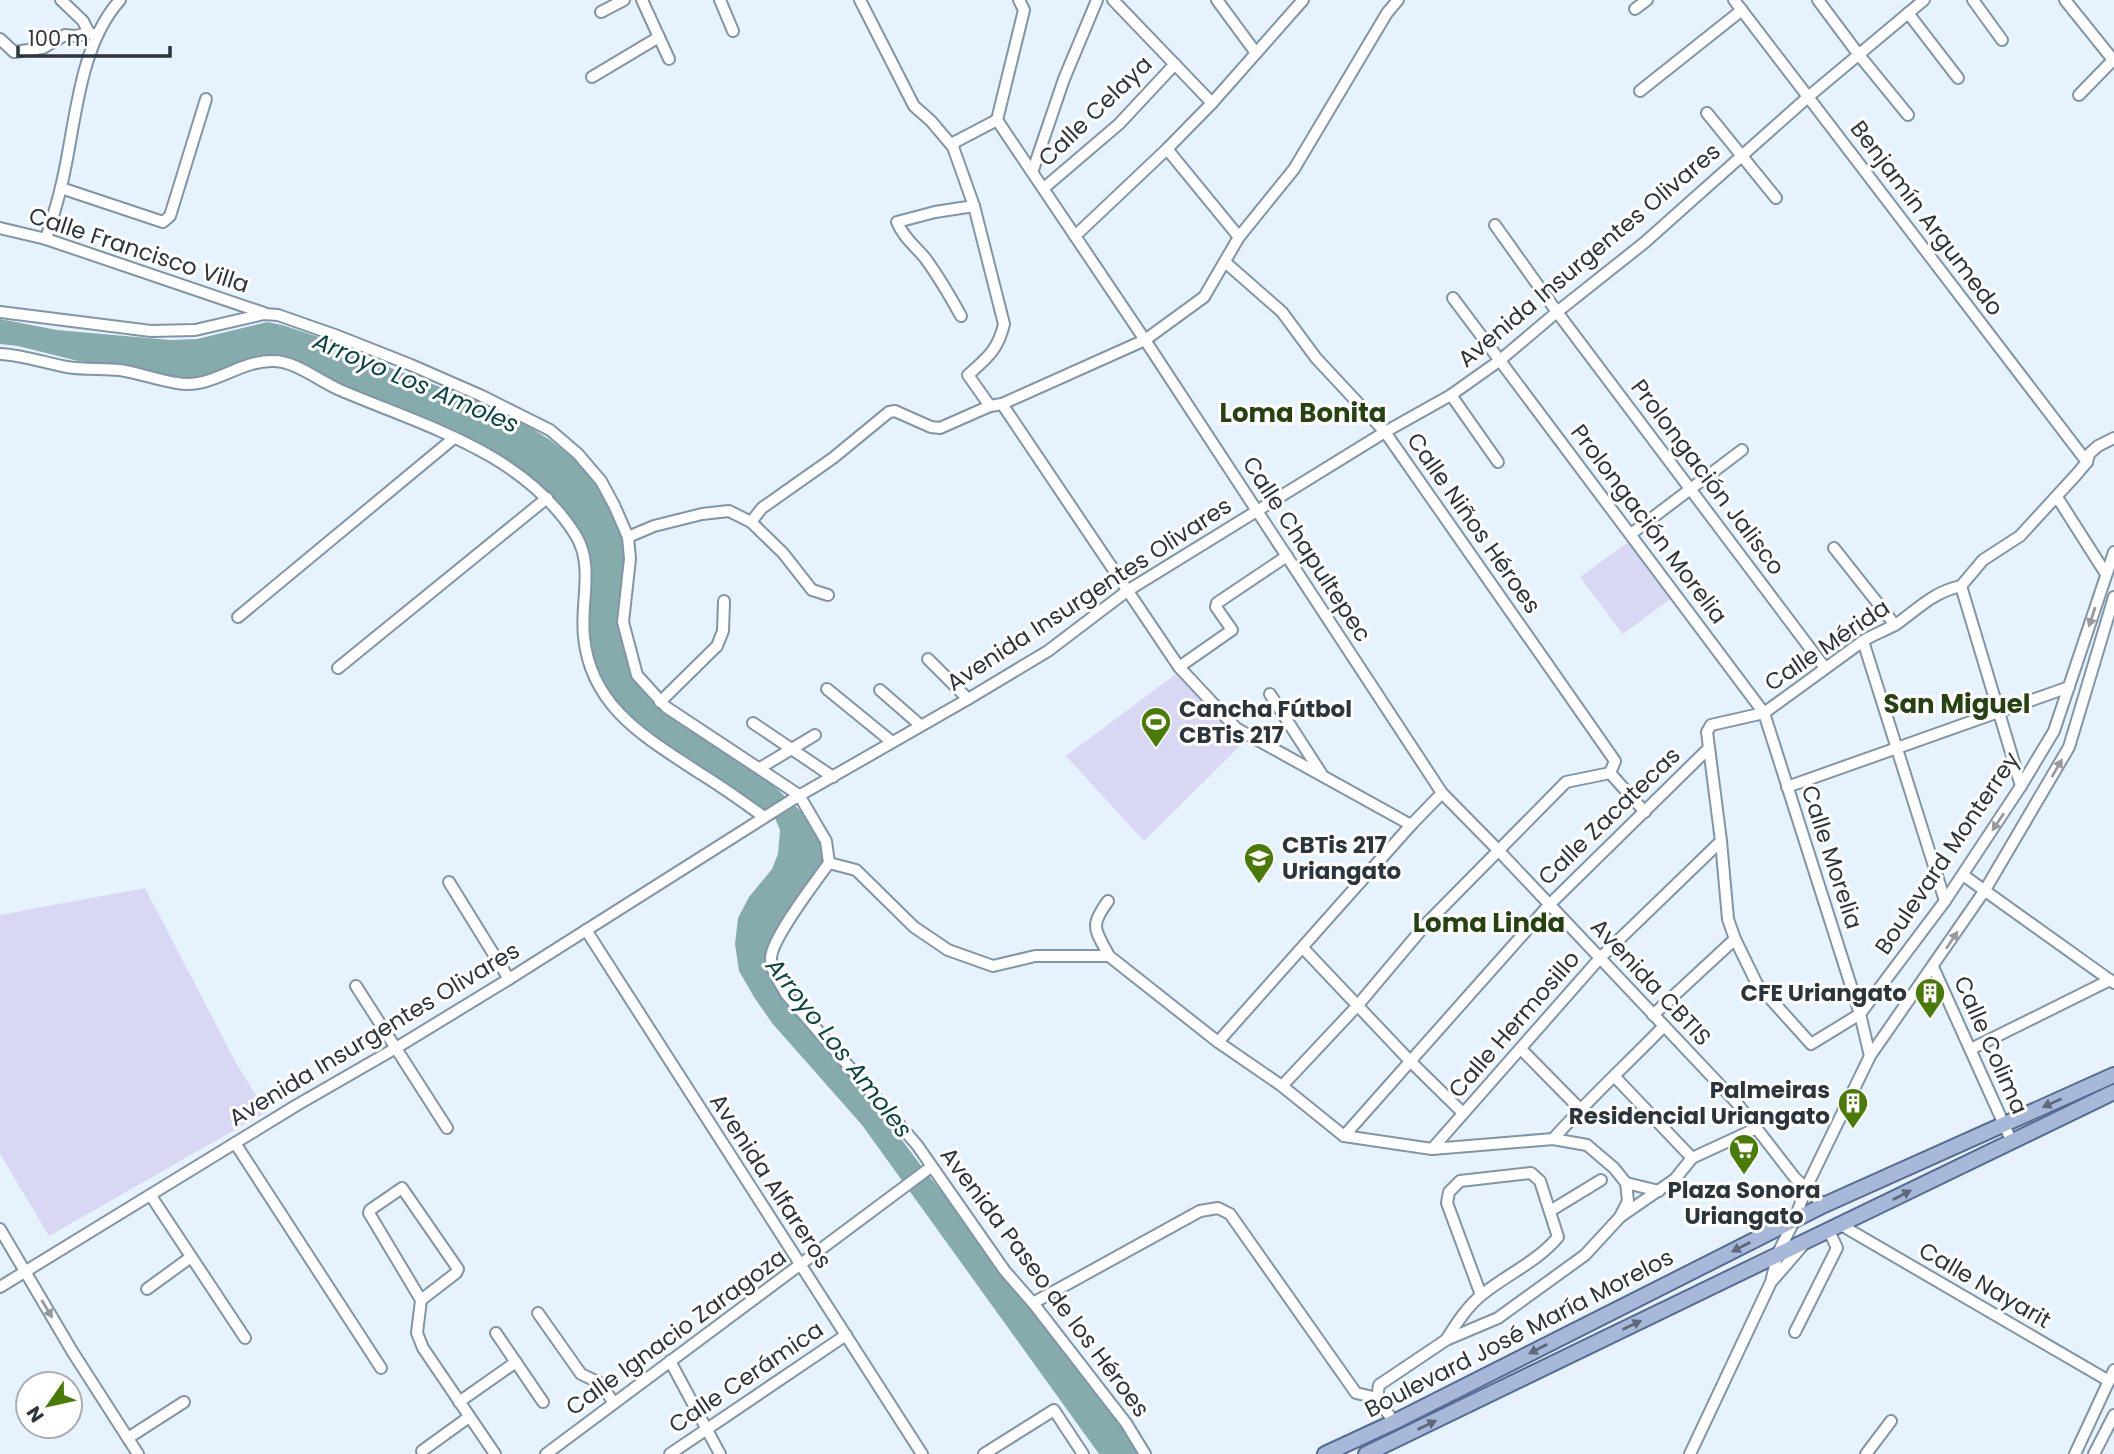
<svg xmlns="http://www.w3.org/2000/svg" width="2114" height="1454" font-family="Poppins,sans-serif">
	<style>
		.green { fill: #d9d8f4 }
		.water { fill: #85abac }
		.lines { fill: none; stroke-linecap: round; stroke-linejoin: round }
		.minor-casing { stroke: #8195a6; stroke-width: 14 }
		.major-casing { stroke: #576b92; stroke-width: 18 }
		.minor { stroke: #fff; stroke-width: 10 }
		.major { stroke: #a7b8d9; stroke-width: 14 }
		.oneway { fill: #969a9e }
		.oneway2 { fill: #5e697b }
		.labels { text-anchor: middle; stroke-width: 6; stroke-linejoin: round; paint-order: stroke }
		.street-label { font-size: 23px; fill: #2d353c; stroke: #fff }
		.poi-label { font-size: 23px; font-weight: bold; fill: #2d353c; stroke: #fff; text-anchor: start }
		.water-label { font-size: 24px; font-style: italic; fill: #084446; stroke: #fff }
		.quarter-label { font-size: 26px; font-weight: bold; fill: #284110; stroke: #fff }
	</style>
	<rect width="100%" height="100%" fill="#e6f3fe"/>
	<g class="green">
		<path d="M1630,541L1673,597L1623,634L1580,577Z"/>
		<path d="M1180,671L1244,742L1144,841L1066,756Z"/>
		<path d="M145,888L236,1063L266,1112L49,1236L0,1154V915Z"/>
	</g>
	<path class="water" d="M0,319L57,330L170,340L197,339L267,322L282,325L331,341L378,363L479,402L528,426L550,440L581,464L596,479L609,503L622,538L625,554L619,619L634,678L757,770L808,818L823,841L825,862L780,929L764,957L769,976L781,992L831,1054L872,1100L925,1171L961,1216L1001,1272L1145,1454H1099L862,1125L772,1023L754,997L739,971L735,944L738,918L749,897L772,869L778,854L780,830L775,818L769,813L640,729L602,683L592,655L589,633L588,548L582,533L570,516L541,485L500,455L453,431L326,379L281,358L214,377L177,380L122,365L78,361L18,346L0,344Z"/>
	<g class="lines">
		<g class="minor-casing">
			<g id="minor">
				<path d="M61,0L83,21L89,33"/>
				<path d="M642,0L669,59"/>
				<path d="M720,0L733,31"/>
				<path d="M860,0L914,106L931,121L953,147L974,206L1004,324C998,350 987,358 968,375L990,406"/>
				<path d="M1113,0L1212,103"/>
				<path d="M1217,0L1256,53"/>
				<path d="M1734,0L2087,462"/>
				<path d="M1818,0L1859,55L1908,115"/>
				<path d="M1973,0L2002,40"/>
				<path d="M2065,0L2114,61"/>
				<path d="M1635,9L1647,0"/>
				<path d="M601,12L624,0"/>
				<path d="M1908,13L1958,78"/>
				<path d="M0,39L14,52L43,48L65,35L75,36L89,33L97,35"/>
				<path d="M592,77L659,37"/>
				<path d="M1640,91L1742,10"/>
				<path d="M2079,95L2114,59"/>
				<path d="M1707,113L1776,198"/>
				<path d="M997,120L1145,340L1442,793L1498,850L1736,1102L1795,1178L1824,1205"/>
				<path d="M997,120L1024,10L1019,0"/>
				<path d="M953,147L955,142L997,120"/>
				<path d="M1167,149L1239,237"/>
				<path d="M1033,170L1064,79L1097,0"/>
				<path d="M61,188L163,222L170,216L206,99"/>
				<path d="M1044,188L1119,124L1175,64"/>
				<path d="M1495,225L1557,312L1825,668"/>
				<path d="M0,228L46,239L264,313"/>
				<path d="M1075,236L1167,149L1212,103L1303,0"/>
				<path d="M46,239C51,222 57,205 61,187C76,127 77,48 120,0"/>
				<path d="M1225,262L1282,312L1316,358L1385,432L1615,761L1610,773"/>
				<path d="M1453,298L1764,713L1860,1014L1870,1056"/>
				<path d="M0,312L151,331L195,330L264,314L278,315L335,335L411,365L482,396L550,430L578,454L601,481L614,505L628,537L630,559L623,622L637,675L666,707L799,795L826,841L829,863C816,881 772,938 771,958C770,970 781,984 786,994L917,1145L1005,1271L1033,1303L1126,1423L1145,1454"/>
				<path d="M961,316C950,296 939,277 925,258C915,246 903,237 897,222L935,212L974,206"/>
				<path d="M0,354C23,355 45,363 67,367C85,370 103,368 120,370C139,373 157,380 177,383C211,390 239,360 273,361C296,361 319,381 340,390C424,426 523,452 575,534C595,565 580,602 584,637C591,707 645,737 698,772C721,786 742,801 764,817"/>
				<path d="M1451,395L1498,462"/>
				<path d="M1002,404L1179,667L1236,728L1411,825"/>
				<path d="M2057,497L2106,574"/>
				<path d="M751,522L762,508L833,458L889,412L895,411L931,427L940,428L990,406L1002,404L1145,340L1204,297L1239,237L1294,169L1387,13L1398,0"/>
				<path d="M1631,534L1742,450"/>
				<path d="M628,537L654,526L702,514L729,511L751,522L783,553L812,590L828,595"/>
				<path d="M1834,548L1895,625"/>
				<path d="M1961,586C1934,592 1920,607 1898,623C1887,630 1874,634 1863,641L1764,713L1711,725L1707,732L1721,841L1728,919L1735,939L1757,984L1811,1044L1860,1014L1945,901L2021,786L2054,731L2114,552"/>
				<path d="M1961,586L1983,560L2020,536L2076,475L2087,462L2089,454L2098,446L2114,438"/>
				<path d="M1961,586L2021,786"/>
				<path d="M238,617L454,438"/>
				<path d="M1863,641L1945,901"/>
				<path d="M928,659L968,699"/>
				<path d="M1179,667L1232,630L1216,607L1217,603L1287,556"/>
				<path d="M338,668L547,498"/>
				<path d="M827,689L892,742"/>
				<path d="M880,690L920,725"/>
				<path d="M1270,694L1321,773"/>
				<path d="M660,702L717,646L723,631L724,601"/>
				<path d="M753,723L833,777"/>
				<path d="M760,768L815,735"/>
				<path d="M1610,773L1645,812"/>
				<path d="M1787,787L2069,687"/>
				<path d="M829,863L856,870L914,927L948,950L993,966L1035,956H1109L1218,1042L1282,1086L1344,1136L1432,1149L1553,1139L1587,1145L1614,1168L1626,1183L1628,1201L1620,1217"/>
				<path d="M1963,875L2114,983"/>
				<path d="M449,882L509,979"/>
				<path d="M1108,901C1089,927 1095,929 1109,956"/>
				<path d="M586,930L922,1454"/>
				<path d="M1303,948L1410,1061L1463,1113"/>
				<path d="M1933,967L2011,1140"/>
				<path d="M356,986L447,1128"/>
				<path d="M1653,1015L1735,939"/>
				<path d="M1218,1042L1411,825L1442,793"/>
				<path d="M1521,1049L1580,1109"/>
				<path d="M1971,1049L2110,980"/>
				<path d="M1615,1077L1692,1158"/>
				<path d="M1282,1086L1358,1005L1427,923L1566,782L1610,773"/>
				<path d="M1344,1136L1549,905L1709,748"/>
				<path d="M1553,1139C1588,1100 1627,1064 1664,1026"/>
				<path d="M235,1143L381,1368"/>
				<path d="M1432,1149L1600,958L1721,841"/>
				<path d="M1626,1183L1659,1191"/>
				<path d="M151,1196L245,1338"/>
				<path d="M1550,1211L1601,1180"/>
				<path d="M1841,1225L2109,1381"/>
				<path d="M0,1229L72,1351L138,1454"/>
				<path d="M1773,1280L1804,1244"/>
				<path d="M0,1287L297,1105L396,1048L509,979L795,798L968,699L1048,651L1127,591L1385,432L1451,395L1499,361L1557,312L1644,243L1808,97L1924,0"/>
				<path d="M147,1289L191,1257"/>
				<path d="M421,1300L456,1273L458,1269L402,1188L370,1210L369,1213L421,1300L417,1333L423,1348L495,1454"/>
				<path d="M1033,1303L1200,1211L1218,1208L1230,1214L1356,1393L1377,1398"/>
				<path d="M538,1313L581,1374L600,1383L614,1403"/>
				<path d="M1795,1332L1837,1248L1829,1231"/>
				<path d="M496,1333L543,1402"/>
				<path d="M1446,1340C1456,1324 1468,1305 1484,1293C1508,1274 1538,1261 1558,1237L1540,1181L1531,1173L1460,1181L1449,1192L1447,1203L1481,1295"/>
				<path d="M670,1361L720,1454"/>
				<path d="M459,1402L516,1362"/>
				<path d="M1394,1422L1377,1398L1379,1385L1446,1340L1498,1318L1585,1255L1620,1217L1675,1179L1692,1158L1757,1128"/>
				<path d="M128,1438L184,1402"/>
				<path d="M422,1451L469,1417"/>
				<path d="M546,1454L931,1167"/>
				<path d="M670,1454L846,1335"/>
				<path d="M984,1454L1054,1410L1083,1454"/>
				<path d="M1690,1454L1771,1282L1778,1253L1795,1219L1806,1188L1870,1056L1985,890L2069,747L2114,597"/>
				<path d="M1866,1454L1891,1421"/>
				<path d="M2075,1454L2114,1370"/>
				<path d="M2094,1454L2114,1415"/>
			</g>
		</g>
		<g class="major-casing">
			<g id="major">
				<path d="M1325,1454L1394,1422L1824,1205L2114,1075"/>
				<path d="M1366,1454L2114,1092"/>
			</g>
		</g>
		<use href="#minor" class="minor"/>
		<use href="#major" class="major"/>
	</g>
	<defs><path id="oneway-solid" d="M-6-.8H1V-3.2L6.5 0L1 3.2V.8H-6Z" transform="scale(1.75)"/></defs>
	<g class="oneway">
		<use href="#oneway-solid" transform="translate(2092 617) rotate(108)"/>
		<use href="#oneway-solid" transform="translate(2057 768) rotate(-60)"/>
		<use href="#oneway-solid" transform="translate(1998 822) rotate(124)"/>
		<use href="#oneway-solid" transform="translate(1952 940) rotate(-56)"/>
		<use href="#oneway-solid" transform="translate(47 1309) rotate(59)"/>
	</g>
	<g class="oneway2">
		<use href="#oneway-solid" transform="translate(2052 1103) rotate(156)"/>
		<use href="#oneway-solid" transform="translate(1902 1195) rotate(-27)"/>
		<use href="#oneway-solid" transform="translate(1741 1247) rotate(153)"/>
		<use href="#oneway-solid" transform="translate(1632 1325) rotate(-26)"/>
		<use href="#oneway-solid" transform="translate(1538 1349) rotate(153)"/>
		<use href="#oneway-solid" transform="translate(1427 1425) rotate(-26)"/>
	</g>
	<defs>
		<g id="stadium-pin" transform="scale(1.575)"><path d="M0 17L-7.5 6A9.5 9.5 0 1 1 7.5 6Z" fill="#497b06" stroke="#fff"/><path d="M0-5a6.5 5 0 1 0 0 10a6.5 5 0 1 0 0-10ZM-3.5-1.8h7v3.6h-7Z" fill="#fff"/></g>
		<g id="school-pin" transform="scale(1.575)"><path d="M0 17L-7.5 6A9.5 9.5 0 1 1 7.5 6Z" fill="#497b06" stroke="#fff"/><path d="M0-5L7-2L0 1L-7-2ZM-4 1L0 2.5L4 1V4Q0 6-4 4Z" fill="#fff"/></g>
		<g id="building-pin" transform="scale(1.575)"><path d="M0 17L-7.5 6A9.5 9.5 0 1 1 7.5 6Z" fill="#497b06" stroke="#fff"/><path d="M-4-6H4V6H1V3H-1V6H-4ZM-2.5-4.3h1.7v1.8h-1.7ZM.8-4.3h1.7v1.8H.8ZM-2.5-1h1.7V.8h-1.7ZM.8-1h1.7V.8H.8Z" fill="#fff"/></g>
		<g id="supermarket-pin" transform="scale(1.575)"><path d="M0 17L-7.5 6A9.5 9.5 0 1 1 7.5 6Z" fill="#497b06" stroke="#fff"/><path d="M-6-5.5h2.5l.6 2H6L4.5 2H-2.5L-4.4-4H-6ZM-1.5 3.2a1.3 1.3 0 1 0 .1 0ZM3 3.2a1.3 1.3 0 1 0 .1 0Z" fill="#fff"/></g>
	</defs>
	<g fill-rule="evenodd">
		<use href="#stadium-pin" x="1156" y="722"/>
		<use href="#school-pin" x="1259" y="858"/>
		<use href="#building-pin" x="1930" y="993"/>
		<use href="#building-pin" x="1853" y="1103"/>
		<use href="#supermarket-pin" x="1744" y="1149"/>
	</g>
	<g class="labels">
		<g class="street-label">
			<text transform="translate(1095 111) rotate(-44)" y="8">Calle Celaya</text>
			<text transform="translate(1927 218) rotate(53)" y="8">Benjamín Argumedo</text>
			<text transform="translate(139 250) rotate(18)" y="8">Calle Francisco Villa</text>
			<text transform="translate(1589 255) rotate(-40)" y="8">Avenida Insurgentes Olivares</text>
			<text transform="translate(1708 477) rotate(53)" y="8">Prolongación Jalisco</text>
			<text transform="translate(1474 523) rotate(55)" y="8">Calle Niños Héroes</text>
			<text transform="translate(1649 524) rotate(53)" y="8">Prolongación Morelia</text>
			<text transform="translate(1307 549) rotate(57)" y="8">Calle Chapultepec</text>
			<text transform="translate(1089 594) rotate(-33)" y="8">Avenida Insurgentes Olivares</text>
			<text transform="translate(1827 645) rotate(-34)" y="8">Calle Mérida</text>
			<text transform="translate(1609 816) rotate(-44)" y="8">Calle Zacatecas</text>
			<text transform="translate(1947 853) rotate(-56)" y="8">Boulevard Monterrey</text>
			<text transform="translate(1832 857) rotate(72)" y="8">Calle Morelia</text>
			<text transform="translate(1651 982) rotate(47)" y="8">Avenida CBTIS</text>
			<text transform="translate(1514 1024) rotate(-49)" y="8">Calle Hermosillo</text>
			<text transform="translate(374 1034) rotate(-31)" y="8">Avenida Insurgentes Olivares</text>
			<text transform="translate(1991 1045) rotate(66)" y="8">Calle Colima</text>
			<text transform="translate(771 1181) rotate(57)" y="8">Avenida Alfareros</text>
			<text transform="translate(1045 1282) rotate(53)" y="8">Avenida Paseo de los Héroes</text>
			<text transform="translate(1985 1285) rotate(30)" y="8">Calle Nayarit</text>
			<text transform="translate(676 1332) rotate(-36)" y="8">Calle Ignacio Zaragoza</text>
			<text transform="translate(1519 1333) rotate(-27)" y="8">Boulevard José María Morelos</text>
			<text transform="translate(746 1377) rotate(-34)" y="8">Calle Cerámica</text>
		</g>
		<g class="poi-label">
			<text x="1179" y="717">Cancha Fútbol<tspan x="1179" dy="26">CBTis 217</tspan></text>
			<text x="1282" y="853">CBTis 217<tspan x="1282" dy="26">Uriangato</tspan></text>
			<text x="1907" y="1001" text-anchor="end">CFE Uriangato</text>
			<text x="1830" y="1098" text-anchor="end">Palmeiras<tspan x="1830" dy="26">Residencial Uriangato</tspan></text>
			<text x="1744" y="1198" text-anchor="middle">Plaza Sonora<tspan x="1744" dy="26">Uriangato</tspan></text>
		</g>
		<g class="water-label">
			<text transform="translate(416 383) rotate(23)" y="8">Arroyo Los Amoles</text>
			<text transform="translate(839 1048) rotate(52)" y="8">Arroyo Los Amoles</text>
		</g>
		<g class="quarter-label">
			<text x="1303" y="422">Loma Bonita</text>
			<text x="1957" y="713">San Miguel</text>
			<text x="1489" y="932">Loma Linda</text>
		</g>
	</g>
	<g transform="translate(49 1405) rotate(236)"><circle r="33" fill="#ffffff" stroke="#abaeb1" stroke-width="2"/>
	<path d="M0-5L12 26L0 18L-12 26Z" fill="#497b06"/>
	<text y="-10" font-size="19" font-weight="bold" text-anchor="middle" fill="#2d353c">N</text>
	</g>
	<path d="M18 46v10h152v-10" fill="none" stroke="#2d353c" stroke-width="3.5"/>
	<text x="28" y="46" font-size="21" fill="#2d353c" stroke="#ffffff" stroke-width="5" paint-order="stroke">100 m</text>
</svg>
